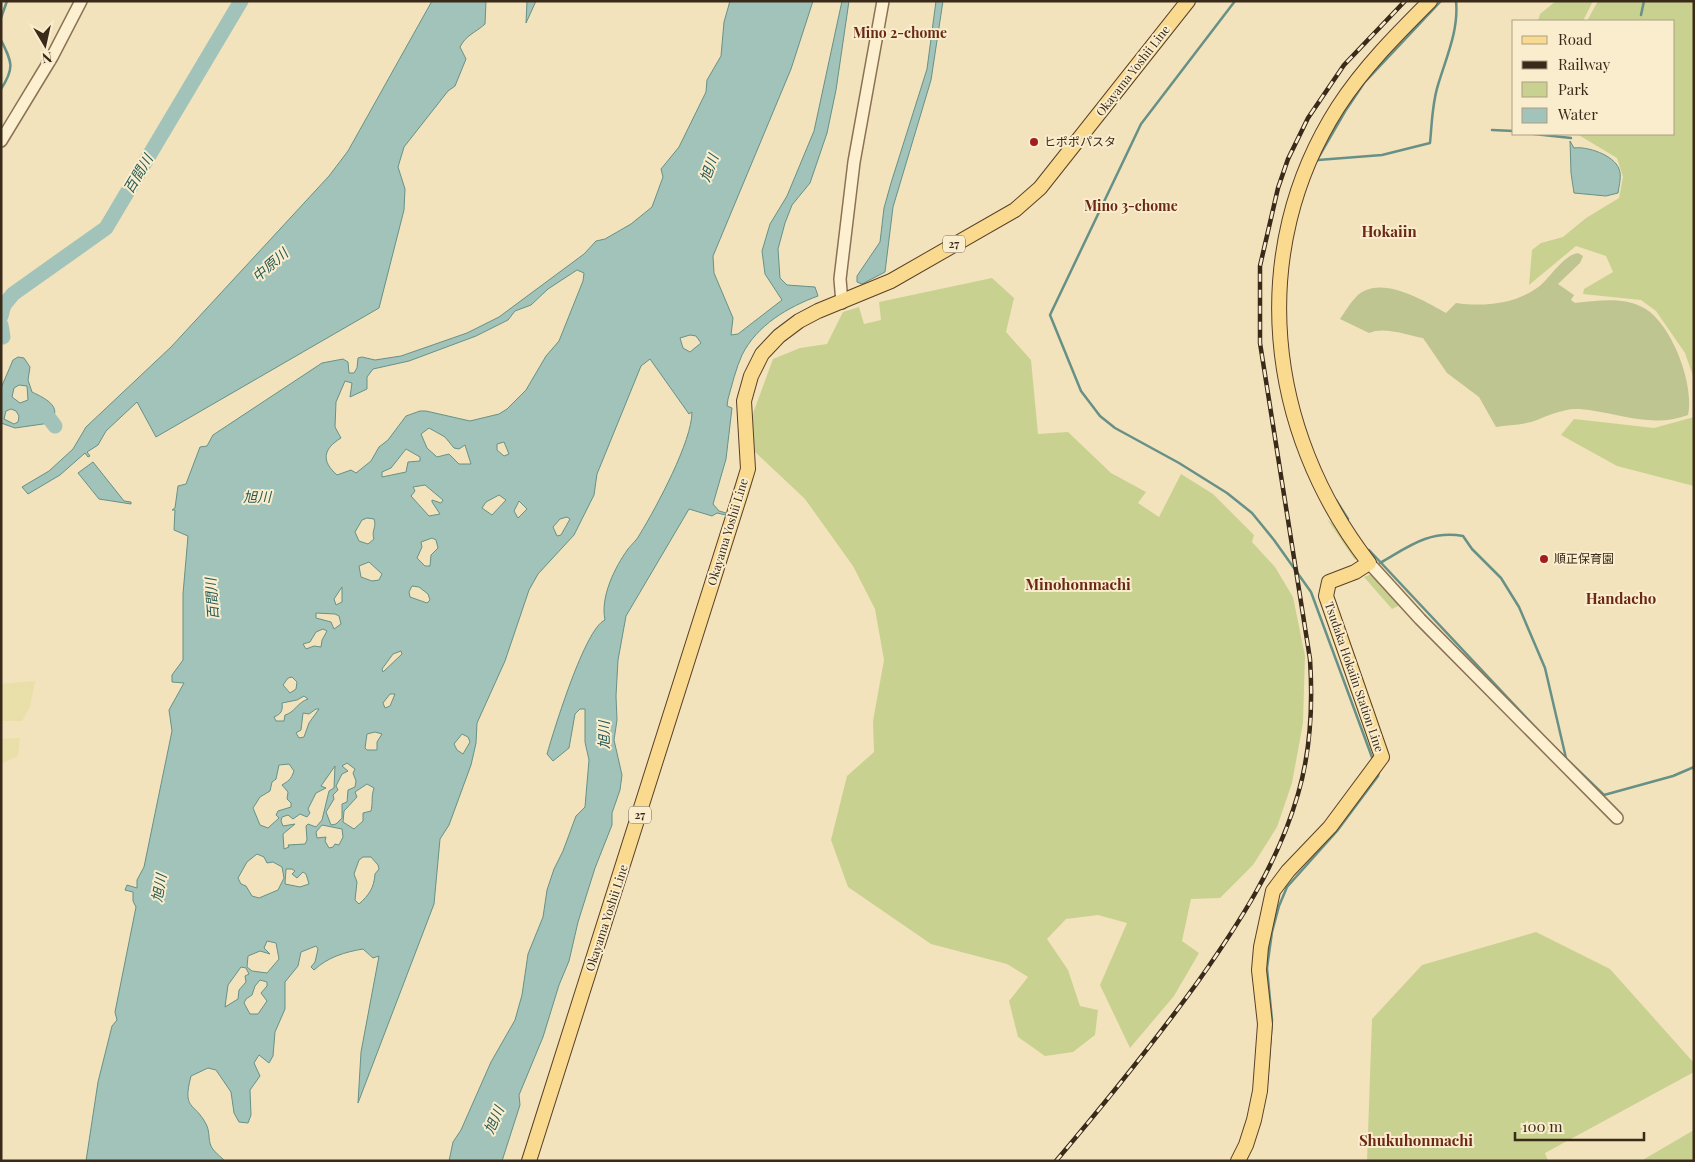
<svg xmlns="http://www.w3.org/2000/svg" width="1695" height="1162" font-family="'Playfair Display','Noto Sans JP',serif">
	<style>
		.farmland { fill: #e9dfa9 }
		.green { fill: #c9d190 }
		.cemetery { fill: #bec590 }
		.water { fill: #a1c3b9; stroke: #679187; fill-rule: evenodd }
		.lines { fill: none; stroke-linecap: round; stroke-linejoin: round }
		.stream { stroke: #679187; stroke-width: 2.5 }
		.river { stroke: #a1c3b9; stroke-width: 15 }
		.minor-casing { stroke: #8c7254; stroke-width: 14 }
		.major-casing { stroke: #594029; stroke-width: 16 }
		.minor { stroke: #fcf0d0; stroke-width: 11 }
		.major { stroke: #fada8f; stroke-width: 14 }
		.rail-casing { stroke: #392a1a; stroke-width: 4.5 }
		.rail { stroke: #f9edcd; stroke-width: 2.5; stroke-dasharray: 8; stroke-linecap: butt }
		.poi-dot { fill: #a11e1e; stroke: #f9edcd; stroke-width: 2 }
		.labels { text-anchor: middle; stroke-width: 4; stroke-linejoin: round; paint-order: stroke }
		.shield { fill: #f9edcd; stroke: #736450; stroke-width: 1 }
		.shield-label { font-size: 11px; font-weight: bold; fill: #392a1a }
		.street-label { font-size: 12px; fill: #392a1a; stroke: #f9edcd }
		.poi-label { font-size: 12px; fill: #392a1a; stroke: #f9edcd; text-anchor: start }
		.neighbourhood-label { font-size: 14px; font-weight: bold; fill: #6a2815; stroke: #f9edcd }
		.water-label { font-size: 14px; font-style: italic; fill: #285b58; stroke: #f9edcd }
		.quarter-label { font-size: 15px; font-weight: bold; fill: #6a2815; stroke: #f9edcd }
	</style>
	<rect width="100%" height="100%" fill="#f2e3bd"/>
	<g class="farmland">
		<path d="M35,681L30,707L22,721H1V684Z"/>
		<path d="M20,738L18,756L1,764V739Z"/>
	</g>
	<g class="green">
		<path d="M1556,1H1593L1583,21H1538L1540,14Z"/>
		<path d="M1598,1H1694V379L1685,353L1656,311L1641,300L1583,294L1584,289L1613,272L1606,256L1576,246L1529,285L1532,250L1541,243L1563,237L1586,218L1619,198L1623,177L1617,158L1577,134H1674V21H1587Z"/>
		<path d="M992,278L1014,298L1006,332L1031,360L1038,434L1068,432L1111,473L1146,492L1138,503L1159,517L1181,474L1213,494L1254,535L1252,542L1275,567L1293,597L1305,656L1303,723L1292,783L1277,827L1253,865L1220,898L1191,899L1182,941L1199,953L1174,996L1130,1048L1100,985L1127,923L1098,915L1066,919L1047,939L1068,970L1080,1006L1098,1010L1095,1035L1073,1052L1045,1056L1018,1037L1009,1001L1028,977L1007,964L931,944L848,887L831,840L847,776L874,752L873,721L884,660L875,609L853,566L805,499L754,451L752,416L773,359L800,348L827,344L843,312L859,307L864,324L881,320L879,302Z"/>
		<path d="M1694,417V486L1617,466L1561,435L1574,419L1654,428Z"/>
		<path d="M1327,519L1342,533L1357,557L1355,560Z"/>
		<path d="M1372,574L1400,605L1392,609L1364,577Z"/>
		<path d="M1536,932L1610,969L1694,1063V1072L1545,1153L1548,1161H1367L1372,1019L1422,965Z"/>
		<path d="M1694,1130V1161H1642L1646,1158Z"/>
	</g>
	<path class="cemetery" d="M1578,253L1583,256L1580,263L1558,284L1574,295L1571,300L1575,303C1595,301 1621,297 1640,306C1670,318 1695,384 1688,415C1651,429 1617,412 1579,409C1562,408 1546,417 1531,422C1520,425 1507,425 1496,427L1479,397L1447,373L1423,338C1407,335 1384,326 1369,333L1340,319C1345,312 1350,303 1356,297C1379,273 1424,301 1446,313L1456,303C1485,307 1517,304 1541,285C1551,276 1564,255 1578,253Z"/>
	<g class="water">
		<path d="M432,1H486L485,24C475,33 466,35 460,47L466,59L455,86L448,91L404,147L398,167L405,189L404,210L379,308L156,437L137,402L106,431L98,445L87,452L90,456L88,457L85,453L60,475L28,494L22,487L49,471L73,449L86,427L171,347L329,176L348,151Z"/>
		<path d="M527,1H536L526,23Z"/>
		<path d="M730,1H813L791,69L713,256L714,273L733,318L731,335L738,334L782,300L765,274L762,251L770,224L787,196L814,131L842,1H849L836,90L827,133L810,183L792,205L785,223L778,249L780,278L787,285L815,287L818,296C788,307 757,325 742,355C736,368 732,385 728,399L727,406L732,408L726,459L713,504L719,511L730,514V516L717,513L712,516L689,509L626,616L618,660L616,696L617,720L614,740L622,775L620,790L612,813V825L595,868L578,922L569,961L559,985L543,1037L519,1095L520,1105L502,1161H449L453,1142L461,1130L491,1062L515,1020L522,995L528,954L543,917L547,890L554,869L563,851L576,816L585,807L589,760L585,742V709H580L575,714L569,748L553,761L547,754C554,730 585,628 605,620C600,597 615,567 628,549C632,544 637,540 640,534C657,506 692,441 692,412L689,414L650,359L641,366L597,474L594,495L574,535L538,574L529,590L505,661L477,723L476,743L471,765L449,825L440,839L434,904L358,1103L361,1052L379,956L373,958L363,949C345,952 328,957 314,970L311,967L315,962L318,949L316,946L301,952L298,966L285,982V1009L275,1032L273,1056L269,1063L259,1055L254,1063L260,1076L250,1090L251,1115L248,1123L239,1122L234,1113L231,1092L216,1070L208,1068L191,1076C182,1111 194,1101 206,1124C210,1131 208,1139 211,1146C213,1151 221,1157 225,1161H86L98,1082L112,1026L117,1020L115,1012L136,907L133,901V892L125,890L127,885L137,888V880L144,867L172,731L169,710L184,683L172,682V675L183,660V594L188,536L174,530L175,510H172L175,508L178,486L186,484L200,447L207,446L213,435L322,363L343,359L348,362L349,373H354L357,368L358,358L362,357L375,360L401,356L467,333L499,317L584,254L596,241L605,239L631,224L652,207L663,177L661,169L679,147L706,92L707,80L721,56L724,22ZM577,270L584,273L583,281L559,341L546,356L526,390L507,409L499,414L470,421L426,411H420L406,416L388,440L379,447L371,461L356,473L351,470L337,475C321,461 323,449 341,438L335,427L336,402L345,381L352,383L350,397L367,389V377L373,369L409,361L476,336L508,320L515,311L531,305L548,289ZM690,335L696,336L701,343L690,352L683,348L680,338ZM429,428L445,437L454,448L459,449L465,445L471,464H459L449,454L437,457L427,448L421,434ZM504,442L509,454L504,456L497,450V444ZM406,449L420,457V461L408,462L406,472L382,477V472L391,468ZM425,485L443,500L441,503L432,500V502L440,514L429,516L411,496L415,491L413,487ZM499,495L506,500L492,515L482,508L486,502ZM519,501L527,509L518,518L514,511ZM567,517L570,519L561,535L557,536L553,527L560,519ZM367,518L374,519C377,527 371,531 374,539L368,544L359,541L355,532L362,520ZM432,538L436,540L438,548L431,555L430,566H425L417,558L422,547L421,542ZM369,562L382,574L379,580L372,581L361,577L359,566ZM412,586L419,587L428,594L430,600L427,603L410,597L409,592ZM342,587V602L336,605L334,599ZM316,613L335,614L339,616L341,624L334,629L331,622L316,618ZM323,629L327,631L322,640L321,647L314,646L306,649L303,644L310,642L316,632ZM401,651L402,654L383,672L382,669L393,654ZM292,677L297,682L296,689L290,693L283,685L288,678ZM390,694H395L390,706L385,708L383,703ZM304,696L308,699C298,702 294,713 285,715L284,721H276L274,717C281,714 283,711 282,703L297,700ZM316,709H319L309,723L304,737L299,738L296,733L301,730L303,713L309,714ZM375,732L382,734L377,742V750H367L365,748L367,734ZM462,734L468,737L470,742L463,754L457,750L454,744ZM347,763L355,769L353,773L356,781L355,787L348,790L347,802L342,804V818L336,824L331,825L326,812L334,799L333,795L338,790L336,786L342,774L348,771L342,766ZM289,764L294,771C291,780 288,781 282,785L288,792L287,799L291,803V807L278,811L276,815L279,818L268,828L260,825L253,808L260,797L270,791L272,782L276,779L279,765ZM335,766L334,788L329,791L322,820L316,827L308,824L306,826L307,840L305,844L288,845L289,847L284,849L283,834L295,824L283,826L281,821L282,817L288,815L293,819L300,814L307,817L310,813L308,809L316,793L326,788L321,786ZM367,784L374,788C371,797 373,803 371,811L363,813V821L354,829L343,822L344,811L357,797L355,792ZM322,825L342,829L343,837L339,845L335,844L333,847L329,848L325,841L326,837L317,838L316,832ZM257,854L264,857L267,863L273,862L282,867L284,878L278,890L259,898L252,896L246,886L241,884L238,878L247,862ZM363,857H371L378,865L379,869L375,874C374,888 369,895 359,904L355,900L357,882L354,874L359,860ZM286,869H292L295,871L292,874L297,878L303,872L306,874L309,884L300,887L285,884ZM267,941L276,943L279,959L267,973L252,971L247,967L248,956L260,951L270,954L264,948ZM241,967L246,968L249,974L245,976L246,982L239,990L238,999L225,1007L228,985ZM260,980L267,982V986L261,993L267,1001L258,1014H250L244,1003L246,999L252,995L255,986Z"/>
		<path d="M936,1H943L931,80L893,207L885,272L862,284L857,282V276L880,242L884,208L891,183L927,69Z"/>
		<path d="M1570,141L1574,148C1587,146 1614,155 1619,169C1622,176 1619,185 1618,193L1606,196L1574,193L1571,173Z"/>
		<path d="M18,357L24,358L30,367L28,380L32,392C44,398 64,406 50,423L15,428L1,423V388L13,360ZM19,385L27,386L28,400L20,403L12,397L14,388ZM11,409L16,411L19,416L18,422L14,424L4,419L6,411Z"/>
		<path d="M93,462L124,501L131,502V504L99,499L78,473Z"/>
	</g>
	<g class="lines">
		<g class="stream">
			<path d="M1235,1L1141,124L1050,315L1081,391L1100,416L1115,428L1179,463L1227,493L1252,513L1274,540L1311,592L1373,760"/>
			<path d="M1641,15L1644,1"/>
			<path d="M1,18L7,1"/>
			<path d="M1,40C12,62 15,68 1,89"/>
			<path d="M1492,130L1514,131"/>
			<path d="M1534,134L1571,138"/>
			<path d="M1318,160L1382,155L1430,143C1432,123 1432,104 1438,85C1446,58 1459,30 1456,1"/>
			<path d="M1316,162L1346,110L1364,83L1441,1"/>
			<path d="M1336,500L1348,519"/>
			<path d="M1369,550L1550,743L1604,795L1673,776L1694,767"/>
			<path d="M1380,563C1408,547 1429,530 1463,536L1472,549L1501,578L1519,607L1545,668L1566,758"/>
			<path d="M1267,1082L1272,1020L1267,968L1272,932L1279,906L1287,887L1337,831L1378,776L1379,772"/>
		</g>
		<g class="river">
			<path d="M1,316L4,305L13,294L106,228L241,1"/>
			<path d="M1,325L3,337"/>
			<path d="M37,409L43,410L55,426"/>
		</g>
		<g class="minor-casing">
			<g id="minor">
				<path d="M1,141L52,57L81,1"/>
				<path d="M842,303L840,279L854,162L883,1"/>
				<path d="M1369,563L1420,619L1617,818"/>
			</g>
		</g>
		<g class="major-casing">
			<g id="major">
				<path d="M529,1161L741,492L748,469L744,401L751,376L762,354L779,336L799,321L818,311L891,281L1015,210L1040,188L1188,1"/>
				<path d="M1238,1161L1246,1145L1254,1120L1260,1091L1265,1024L1259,970L1261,947L1273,891L1288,871L1330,827L1382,757L1326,596L1329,582L1355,572L1369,563C1266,430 1246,251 1338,107C1364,67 1397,34 1430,1"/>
			</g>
		</g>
		<use href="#minor" class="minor"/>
		<use href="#major" class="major"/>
		<g class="rail-casing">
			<path id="rail" d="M1056,1161C1105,1103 1152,1045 1197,983C1238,925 1278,864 1298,794C1311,750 1313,705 1310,659L1260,343V266L1278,188L1288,159L1308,118L1344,65L1405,1"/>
		</g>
		<use href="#rail" class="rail"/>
	</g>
	<g class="poi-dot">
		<circle cx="1034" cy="142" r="5"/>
		<circle cx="1544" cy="559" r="5"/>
	</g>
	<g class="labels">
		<g class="shield">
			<rect x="943" y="235.5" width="22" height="17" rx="4"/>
			<rect x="629" y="806.5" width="22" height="17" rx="4"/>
		</g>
		<g class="shield-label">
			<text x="954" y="248">27</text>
			<text x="640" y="819">27</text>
		</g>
		<g class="street-label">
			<text transform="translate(1133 71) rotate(-52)" y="4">Okayama Yoshii Line</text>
			<text transform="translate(728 532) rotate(-73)" y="4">Okayama Yoshii Line</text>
			<text transform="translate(1354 677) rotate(71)" y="4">Tsudaka Hokaiin Station Line</text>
			<text transform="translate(607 918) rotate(-72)" y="4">Okayama Yoshii Line</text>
		</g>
		<g class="poi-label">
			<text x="1044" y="146">ヒポポパスタ</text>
			<text x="1554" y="563">順正保育園</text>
		</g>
		<g class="neighbourhood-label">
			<text x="900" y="38">Mino 2-chome</text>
			<text x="1131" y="211">Mino 3-chome</text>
		</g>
		<g class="water-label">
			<text transform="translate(709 168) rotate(-70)" y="5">旭川</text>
			<text transform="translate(138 174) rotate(-59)" y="5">百間川</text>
			<text transform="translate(270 265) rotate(-41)" y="5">中原川</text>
			<text x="257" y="502">旭川</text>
			<text transform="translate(212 599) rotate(-94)" y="5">百間川</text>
			<text transform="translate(604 735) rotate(-90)" y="5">旭川</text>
			<text transform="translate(159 888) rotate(-80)" y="5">旭川</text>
			<text transform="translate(494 1120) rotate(-66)" y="5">旭川</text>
		</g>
		<g class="quarter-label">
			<text x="1389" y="237">Hokaiin</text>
			<text x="1078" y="590">Minohonmachi</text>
			<text x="1621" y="604">Handacho</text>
			<text x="1416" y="1146">Shukuhonmachi</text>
		</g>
	</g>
	<rect width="1695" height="1162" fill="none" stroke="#392a1a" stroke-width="5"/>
	<rect x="1512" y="20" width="162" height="115" fill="#f9edcd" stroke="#ac9f85"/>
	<rect x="1522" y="36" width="25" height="8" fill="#fada8f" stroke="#ac9f85"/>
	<text x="1558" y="45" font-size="15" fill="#392a1a">Road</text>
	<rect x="1522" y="61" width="25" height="8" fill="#392a1a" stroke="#ac9f85"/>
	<text x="1558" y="70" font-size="15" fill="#392a1a">Railway</text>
	<rect x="1522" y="82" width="25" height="15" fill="#c9d190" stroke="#ac9f85"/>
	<text x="1558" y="95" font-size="15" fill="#392a1a">Park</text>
	<rect x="1522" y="108" width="25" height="15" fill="#a1c3b9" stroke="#ac9f85"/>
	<text x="1558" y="120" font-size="15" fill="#392a1a">Water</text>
	<g transform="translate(45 45) rotate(171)" stroke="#f9edcd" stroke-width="4" paint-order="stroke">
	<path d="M0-4L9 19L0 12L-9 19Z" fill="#392a1a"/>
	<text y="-8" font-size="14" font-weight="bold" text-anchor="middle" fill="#392a1a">N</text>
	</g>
	<path d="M1515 1132v8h129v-8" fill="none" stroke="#392a1a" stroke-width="2.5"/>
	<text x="1522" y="1132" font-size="15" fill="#392a1a" stroke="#f9edcd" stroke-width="4" paint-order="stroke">100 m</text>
</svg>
